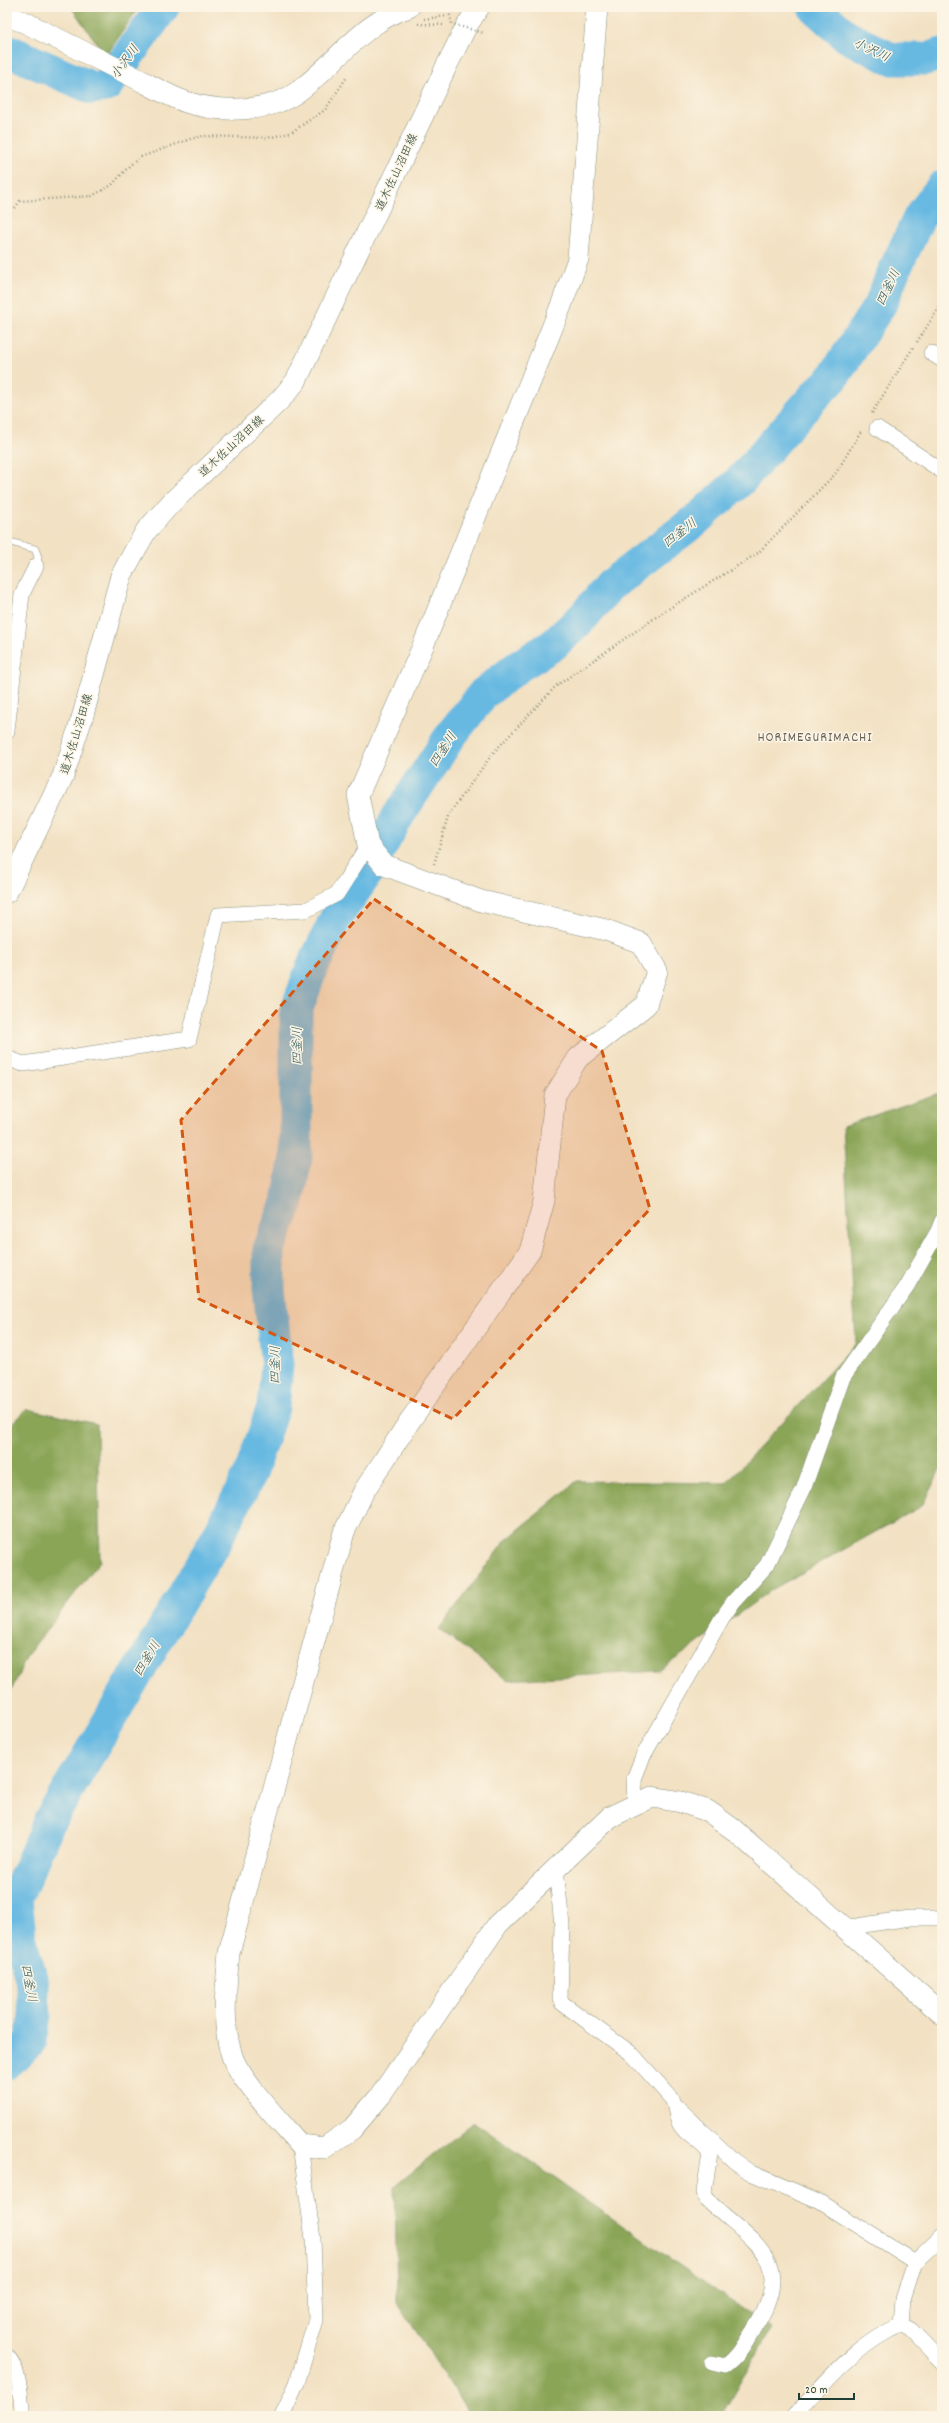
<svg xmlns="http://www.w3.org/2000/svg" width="949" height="2423" font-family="Dekko,'Klee One',sans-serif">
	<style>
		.forest { fill: #8aa557; stroke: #547146 }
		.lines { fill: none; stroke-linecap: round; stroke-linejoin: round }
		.river { stroke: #67b9e2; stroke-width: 33 }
		.lane-casing { stroke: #888f7c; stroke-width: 8 }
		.street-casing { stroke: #888f7c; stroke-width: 16 }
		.secondary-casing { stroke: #888f7c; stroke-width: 22 }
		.path { stroke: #888f7c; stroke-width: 2.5; stroke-dasharray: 1 3; stroke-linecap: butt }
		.lane { stroke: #fff; stroke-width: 7 }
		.street { stroke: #fff; stroke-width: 15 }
		.secondary { stroke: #fff; stroke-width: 21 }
		.path-bridge { stroke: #888f7c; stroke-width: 2.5; stroke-dasharray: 1 3; stroke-linecap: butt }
		.marked { fill: #d45610; fill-opacity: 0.2; stroke: #d45610; stroke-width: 3; stroke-dasharray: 8 5; stroke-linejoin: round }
		.labels { text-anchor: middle; stroke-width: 3; stroke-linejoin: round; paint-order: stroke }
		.street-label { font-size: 12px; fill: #1f3d34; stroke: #fcf5e5 }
		.water-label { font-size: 13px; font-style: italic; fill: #315c60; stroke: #fcf5e5 }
		.quarter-label { font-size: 14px; letter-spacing: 1px; fill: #67635b; stroke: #fcf5e5 }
	</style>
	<rect width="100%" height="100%" fill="#fcf5e5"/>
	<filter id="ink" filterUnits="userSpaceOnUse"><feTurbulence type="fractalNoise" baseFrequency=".025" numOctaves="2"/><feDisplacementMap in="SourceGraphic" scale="8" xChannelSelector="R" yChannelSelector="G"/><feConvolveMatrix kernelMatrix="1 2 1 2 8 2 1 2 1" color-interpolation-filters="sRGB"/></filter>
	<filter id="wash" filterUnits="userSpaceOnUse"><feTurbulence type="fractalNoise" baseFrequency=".012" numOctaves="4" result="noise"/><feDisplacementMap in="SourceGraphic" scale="16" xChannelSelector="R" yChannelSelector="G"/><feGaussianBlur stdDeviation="0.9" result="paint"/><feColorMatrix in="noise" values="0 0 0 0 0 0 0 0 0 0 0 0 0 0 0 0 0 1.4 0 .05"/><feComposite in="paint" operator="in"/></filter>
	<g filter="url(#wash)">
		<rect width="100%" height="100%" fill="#f2e1c3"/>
		<g class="forest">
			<path d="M71,7H139L106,56Z"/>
			<path d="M942,1092V1466L922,1506L773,1589L659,1671L507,1680L439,1629L505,1541L577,1481L726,1483L856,1343L843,1126Z"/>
			<path d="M27,1409L97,1424L100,1561L28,1654L7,1700V1429Z"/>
			<path d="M474,2122L771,2329L722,2416H471L397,2302L395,2186Z"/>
		</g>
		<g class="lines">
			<g class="river">
				<path d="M814,7L846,36L891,59H926L942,54"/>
				<path d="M7,50L92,88L106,86L163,7"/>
				<path d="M7,2063L31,2041L35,2015L31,1978L20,1937L16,1898L50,1820L216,1540L250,1474L273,1407L277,1365L269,1289V1249L288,1201L296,1157V1012L311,970L337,916L364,877L398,816L451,735L484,693L519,666L553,645L583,617L609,586L696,520L741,480L817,393L832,379L881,303L893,273L919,218L942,187"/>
			</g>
		</g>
	</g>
	<g filter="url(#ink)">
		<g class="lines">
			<g class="lane-casing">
				<path id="lane" d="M7,541L35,549L38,557L36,566"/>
			</g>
			<g class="street-casing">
				<g id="street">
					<path d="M931,353L942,360"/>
					<path d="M877,428L942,471"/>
					<path d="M7,731L22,594L36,566"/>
					<path d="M7,1058L23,1064L189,1039L218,915L306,910L337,894L368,845"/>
					<path d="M635,1805L634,1779L643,1756L722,1618L734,1601L767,1565L803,1490L843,1377L907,1286L938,1231L942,1221"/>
					<path d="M556,1868L562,1925L560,1998L562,2003L632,2054L672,2099C677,2108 675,2118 681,2126C688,2137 703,2142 710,2154L704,2192L706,2199C747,2239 797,2257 758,2322C748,2338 741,2355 725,2366L712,2363"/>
					<path d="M844,1928L910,1918H942"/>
					<path d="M676,2106L734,2161L751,2173L818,2201L915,2262"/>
					<path d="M901,2325L911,2330L942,2362"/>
					<path d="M7,2356C21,2371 20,2397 23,2416"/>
					<path d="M282,2416L297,2383L316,2320L313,2239L300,2145"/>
					<path d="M794,2416C827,2381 856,2344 901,2325L903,2299L915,2262L942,2236"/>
				</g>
			</g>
			<g class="secondary-casing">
				<g id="secondary">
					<path d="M597,7L578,259L561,306L423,646L358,795L368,845L384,865L481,901L606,930L641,943L657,971L646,1005L578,1058L555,1095L544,1201L530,1251L409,1422L364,1491L344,1532L229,1953C226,1987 221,2023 232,2056C240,2080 282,2124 300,2145L324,2148L352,2129L381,2095L498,1924L610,1817L652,1797L681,1802L708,1811L734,1830L942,2014"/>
					<path d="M7,16L24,22C60,40 96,58 132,76C150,85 168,96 186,102C220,113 271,113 300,90C337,62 364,21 409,7"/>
					<path d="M7,892L63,776L83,715L121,576L133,554L146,531L171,503L281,399L296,381L448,63L466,27L479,7"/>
				</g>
			</g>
			<g class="path">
				<path d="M424,19L446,16"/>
				<path d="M418,24L445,25"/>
				<path d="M15,208L20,201L92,196L112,185L130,165L141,157L190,139L203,136L267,138L290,133L325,110L347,77"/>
				<path d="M917,342L942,303"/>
				<path d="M872,413L914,346"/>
				<path d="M434,864L449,814L493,753L556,686L665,611L758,553L836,473L861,431"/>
			</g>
			<use href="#lane" class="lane"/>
			<use href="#street" class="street"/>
			<use href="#secondary" class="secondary"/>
			<path class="path-bridge" d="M448,7L452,24L484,33"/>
		</g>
	</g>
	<path class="marked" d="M374,899L602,1051L650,1209L453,1419L199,1299L181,1120Z"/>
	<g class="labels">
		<g class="street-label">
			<text transform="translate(396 172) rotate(-65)" y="4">道木佐山沼田線</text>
			<text transform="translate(231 446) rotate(-43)" y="4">道木佐山沼田線</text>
			<text transform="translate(76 734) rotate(-73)" y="4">道木佐山沼田線</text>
		</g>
		<g class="water-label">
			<text transform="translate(872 49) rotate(25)" y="5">小沢川</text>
			<text transform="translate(124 61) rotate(-54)" y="5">小沢川</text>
			<text transform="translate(887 287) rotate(-64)" y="5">四釜川</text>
			<text transform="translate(679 532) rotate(-38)" y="5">四釜川</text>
			<text transform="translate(442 749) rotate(-57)" y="5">四釜川</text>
			<text transform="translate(296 1046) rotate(-90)" y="5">四釜川</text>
			<text transform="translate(274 1365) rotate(-90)" y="5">四釜川</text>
			<text transform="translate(146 1658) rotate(-59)" y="5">四釜川</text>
			<text transform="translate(30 1983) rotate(80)" y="5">四釜川</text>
		</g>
		<g class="quarter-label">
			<text x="815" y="741">HORIMEGURIMACHI</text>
		</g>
	</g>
	<rect width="949" height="2423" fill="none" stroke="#fcf5e5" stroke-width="24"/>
	<path d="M799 2393v6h55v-6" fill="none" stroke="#1f3d34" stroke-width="2"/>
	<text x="805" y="2393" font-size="12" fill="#1f3d34" stroke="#fcf5e5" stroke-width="3" paint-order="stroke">20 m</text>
</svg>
